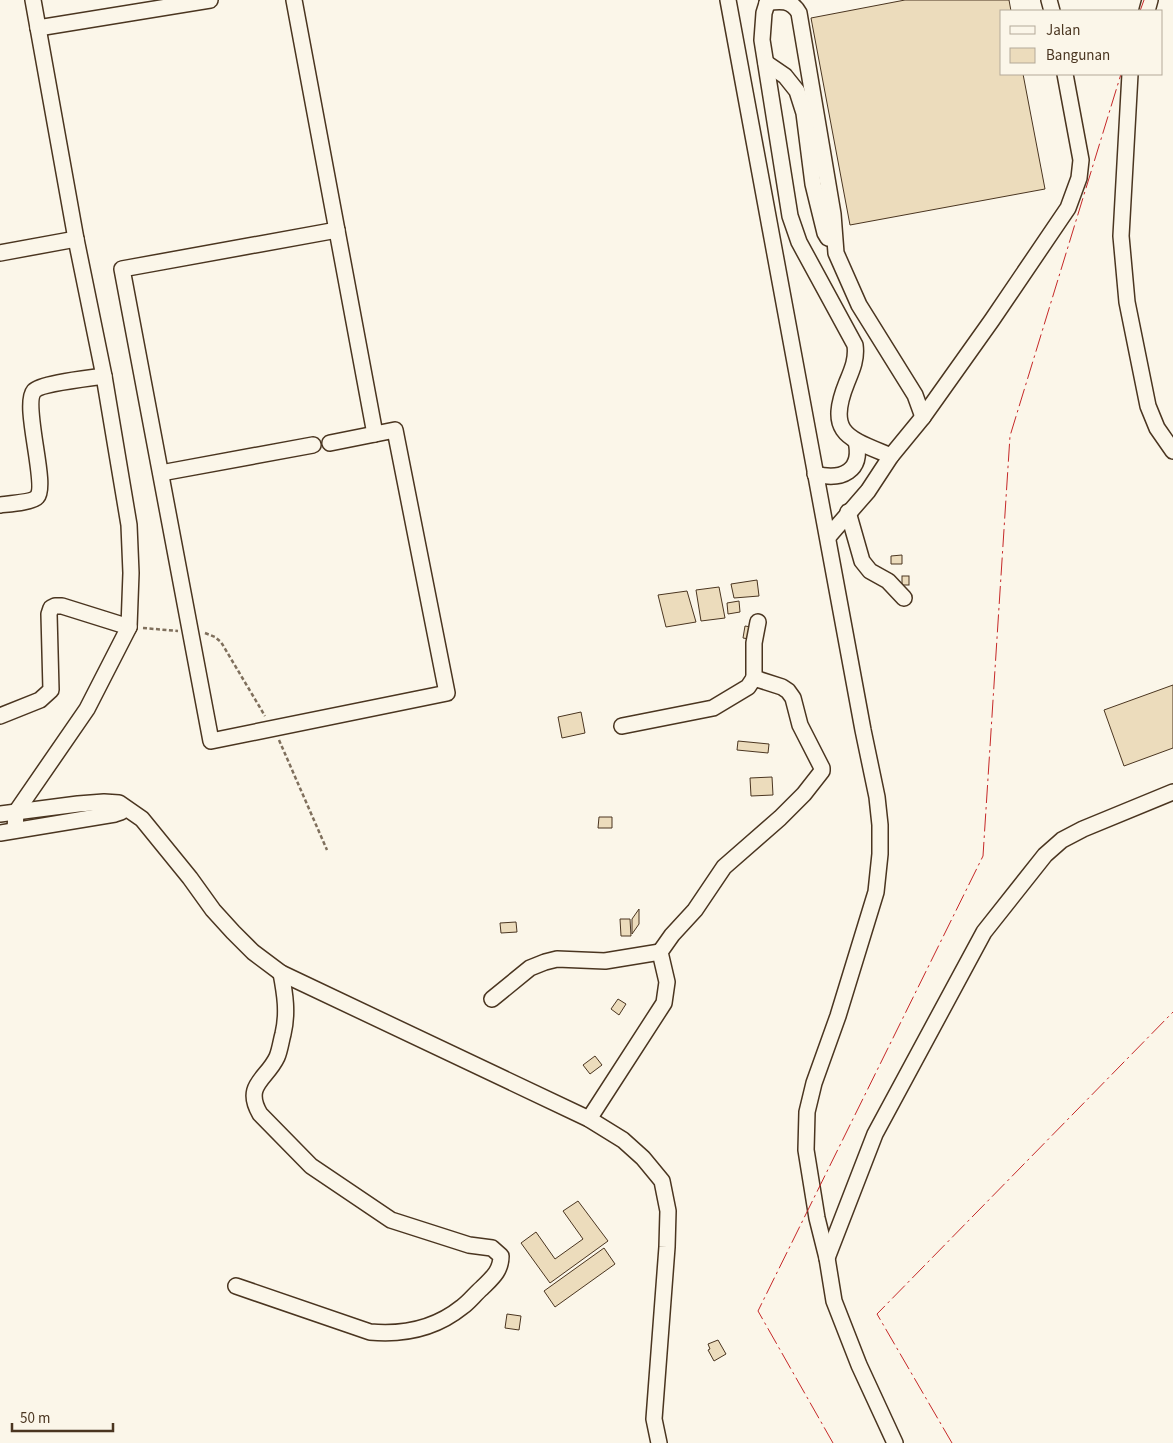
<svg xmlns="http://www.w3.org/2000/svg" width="1173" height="1443" font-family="'Source Sans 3',sans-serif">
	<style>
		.building { fill: #ecdcbc; stroke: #4a3520 }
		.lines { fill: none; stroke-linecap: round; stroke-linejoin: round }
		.minor-casing { stroke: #4a3520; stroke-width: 18 }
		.path { stroke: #7f6f5c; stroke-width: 2.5; stroke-dasharray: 4 2.5; stroke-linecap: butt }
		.minor { stroke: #fbf6e9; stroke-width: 15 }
		.power { stroke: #c62828; stroke-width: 1; stroke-dasharray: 18 4 2.5 4; stroke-linecap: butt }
	</style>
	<rect width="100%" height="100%" fill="#fbf6e9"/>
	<g class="building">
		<path d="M905,0H1009L1011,11H1002V74H1023L1045,189L850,225L811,18Z"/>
		<path d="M902,555V564H891V556Z"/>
		<rect x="902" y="576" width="7" height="9"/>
		<path d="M757,580L759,596L734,598L731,584Z"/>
		<path d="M719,587L725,618L701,621L696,590Z"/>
		<path d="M687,591L696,622L666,627L658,595Z"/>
		<path d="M739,601L740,612L728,614L727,603Z"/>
		<path d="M745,626L751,627L749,639L743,638Z"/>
		<path d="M1173,685V748L1124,766L1104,710Z"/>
		<path d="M581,712L585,733L562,738L558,717Z"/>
		<path d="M738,741L769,744L768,753L737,750Z"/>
		<path d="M772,777L773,795L751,796L750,778Z"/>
		<path d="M599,817H612V828H598Z"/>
		<path d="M639,909V924L632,934V919Z"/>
		<path d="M620,919H630L631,936H621Z"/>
		<path d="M516,922L517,932L501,933L500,923Z"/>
		<path d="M618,999L626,1004L619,1015L611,1009Z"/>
		<path d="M595,1056L602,1065L590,1074L583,1065Z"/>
		<path d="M578,1201L608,1241L550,1283L521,1243L536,1232L555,1259L583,1239L563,1211Z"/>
		<path d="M604,1248L615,1264L555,1307L544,1291Z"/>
		<path d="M507,1314L521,1316L519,1330L505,1328Z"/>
		<path d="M718,1340L726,1354L714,1361L708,1350L710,1349L708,1344Z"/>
	</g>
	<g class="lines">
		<g class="minor-casing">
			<g id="minor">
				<path d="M294,0L375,434L330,443"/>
				<path d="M728,0L863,730L877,797L880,825V854L876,892L838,1016L814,1083L807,1112L806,1150L817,1218L827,1258L834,1301L859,1365L895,1443"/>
				<path d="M768,0L764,13L762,40L790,216L799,242L855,345C857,359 852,370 847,382C826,434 848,438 891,456"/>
				<path d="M1049,0L1052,11"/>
				<path d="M767,3C780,0 792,0 799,13L833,214L836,253L859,305L915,395L923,417"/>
				<path d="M1147,11L1150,0"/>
				<path d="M38,28L210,0"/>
				<path d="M766,63L785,76L797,91L804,113L813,184L825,233L828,238"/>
				<path d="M1130,74L1121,236L1127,302L1148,406L1157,428L1173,451"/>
				<path d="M337,230L122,269L211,741L447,693L395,430L375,434"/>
				<path d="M0,253L76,239"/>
				<path d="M161,473L313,445"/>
				<path d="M815,474C842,481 863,471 856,441"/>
				<path d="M0,505C7,504 33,502 37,497C48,485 22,405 34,391C41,383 92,378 104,376"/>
				<path d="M848,512L862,561L870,571L888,581L904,598"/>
				<path d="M828,537L868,491L891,456L923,417L992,320L1068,208L1079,178L1081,160L1065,74"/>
				<path d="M0,716L40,700L51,690L49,614L51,608L55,606H62L129,627"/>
				<path d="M622,726L713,708L748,687L754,678"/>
				<path d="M0,814L78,804L104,802L119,803L142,819L190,878L213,910L233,932L253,952L281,973L589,1119L623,1140L643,1158L662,1181L668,1211L667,1247L654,1419L659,1443"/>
				<path d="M15,830L16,812L87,709L129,627L131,573L129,525L104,376L76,239L33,0"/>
				<path d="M0,833L115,814L121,812L125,808"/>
				<path d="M492,999L530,968L545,962L557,959L605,961L660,952"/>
				<path d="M589,1119L664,1003L667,982L660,952L672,935L695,910L724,867L780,818L804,794L822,771V768L800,725L793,698L788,691L782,687L754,678V643L758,622"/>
				<path d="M827,1258L875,1134L984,932L1045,855L1062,840L1083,829L1173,792"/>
				<path d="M236,1286L370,1332C403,1335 436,1328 462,1307C469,1302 475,1294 482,1288C492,1278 501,1271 501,1256L492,1248L469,1245L391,1220L311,1166L260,1114C243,1085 267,1079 277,1057C280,1050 281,1041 283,1034C288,1013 285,994 281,973"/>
			</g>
		</g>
		<g class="path">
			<path d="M143,628L178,631"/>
			<path d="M205,633L215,637L221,642L265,716"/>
			<path d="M279,740L327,850"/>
		</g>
		<use href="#minor" class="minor"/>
		<g class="power">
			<path d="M1140,11L1144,0"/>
			<path d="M833,1443L758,1311L983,856L1010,436L1121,74"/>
			<path d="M952,1443L877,1314L1173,1012"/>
		</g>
	</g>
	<rect x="1000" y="10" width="162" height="65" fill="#fbf6e9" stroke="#b4a999"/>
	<rect x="1010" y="26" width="25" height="8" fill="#fbf6e9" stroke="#b4a999"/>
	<text x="1046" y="35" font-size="15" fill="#4a3520">Jalan</text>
	<rect x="1010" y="48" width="25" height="15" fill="#ecdcbc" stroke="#b4a999"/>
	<text x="1046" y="60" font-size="15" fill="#4a3520">Bangunan</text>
	<path d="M12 1423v8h101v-8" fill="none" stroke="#4a3520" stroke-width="2.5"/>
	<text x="20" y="1423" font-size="15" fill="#4a3520" stroke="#fbf6e9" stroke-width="4" paint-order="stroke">50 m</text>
</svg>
